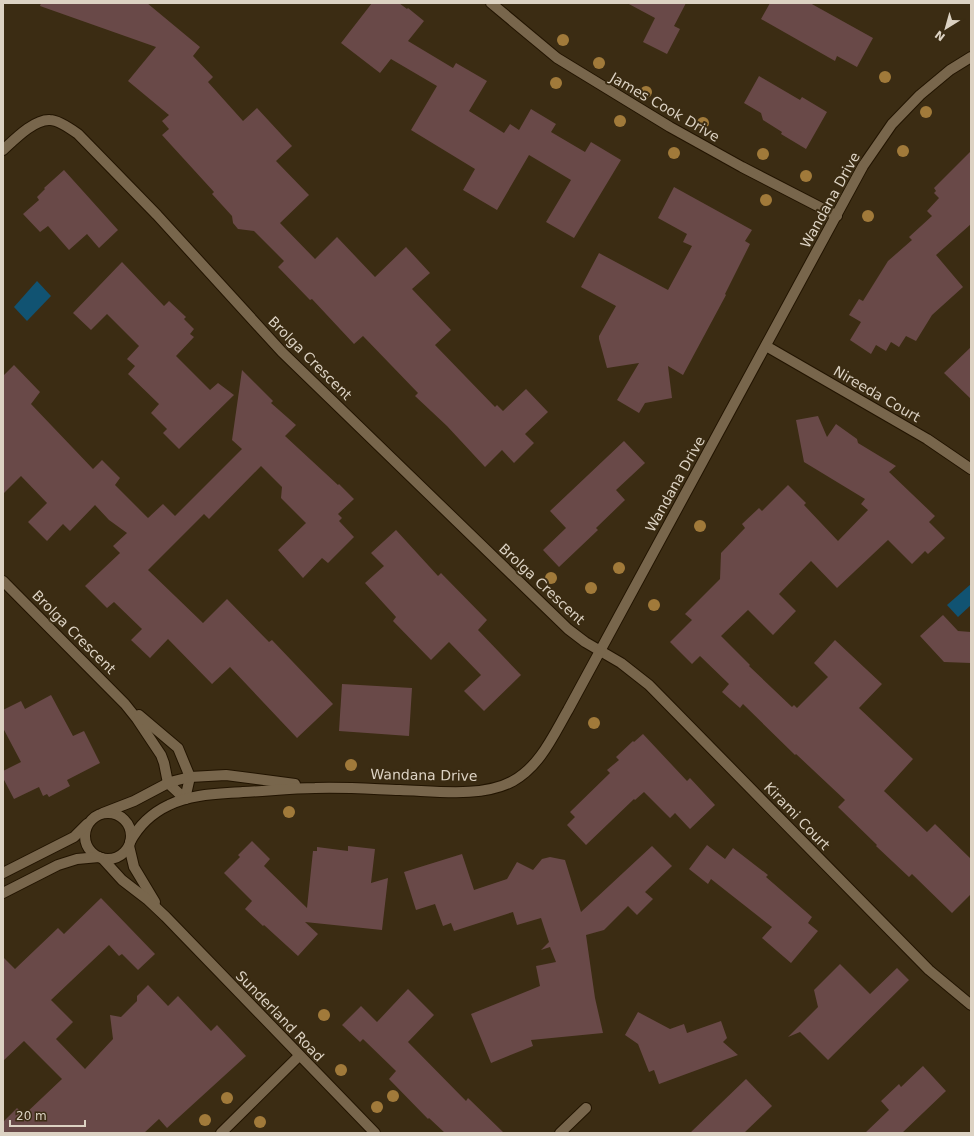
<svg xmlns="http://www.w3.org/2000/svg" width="974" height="1136" font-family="'DejaVu Sans',sans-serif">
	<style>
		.water { fill: #115372 }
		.building { fill: #694948 }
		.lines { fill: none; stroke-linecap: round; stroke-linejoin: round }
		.minor-casing { stroke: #221400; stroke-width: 12 }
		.minor { stroke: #78664c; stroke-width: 10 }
		.tree { fill: #a17a3a }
		.labels { text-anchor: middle; stroke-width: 4; stroke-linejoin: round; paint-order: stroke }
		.street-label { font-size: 14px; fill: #dcd2c3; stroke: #3b2c13 }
	</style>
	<rect width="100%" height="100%" fill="#3b2c13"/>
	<g class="water">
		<path d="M37,281L51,296L27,321L14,307Z"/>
		<path d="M971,584V605L958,617L947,605Z"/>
	</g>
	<g class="building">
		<path d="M41,3H147L200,47L193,56L213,77L208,82L243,121L257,108L292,146L276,161L309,195L280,223L315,259L337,237L375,277L406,247L430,273L412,289L451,330L435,345L495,407L497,405L503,411L526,389L548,412L525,434L534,443L514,463L502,450L485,467L447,426L415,396L418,393L363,336L354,344L312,299L310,300L278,267L284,261L254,231L238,229L233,223L232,216L212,194L214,192L162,135L169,129L162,121L169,115L128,81L156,47L40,6Z"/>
		<path d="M372,3H399L407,9L408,8L424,21L408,41L453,68L456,63L487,81L469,111L504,133L510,124L519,130L531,109L556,124L551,132L585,152L591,142L621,160L574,238L546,222L571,180L529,155L497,210L463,190L475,169L411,130L437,86L391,59L380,73L341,43Z"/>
		<path d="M627,3H686L674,26L680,29L667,54L643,42L655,18Z"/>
		<path d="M770,3H810L873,38L857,67L837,56L835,61L761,19Z"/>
		<path d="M759,76L800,100L802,97L827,112L806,149L781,134L782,132L763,120L761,113L744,103Z"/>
		<path d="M971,151V224L936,255L963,287L932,315L916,341L906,336L899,347L891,342L886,351L876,345L871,354L850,340L861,322L849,315L859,299L863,301L888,261L912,240L909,237L932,216L927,211L939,198L934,193L936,191L934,188Z"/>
		<path d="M64,170L118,230L99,248L87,234L69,250L48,226L40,232L23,214L39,200L37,197L45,189L44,188Z"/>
		<path d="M674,187L752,230L745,241L750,244L725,294L726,295L683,375L668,366L672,398L645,403L639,413L617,400L639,363L607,368L599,339V336L616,306L581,287L599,253L668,290L692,246L683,242L687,234L658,218Z"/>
		<path d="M122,262L164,306L169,301L186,317L184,319L194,329L190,334L194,337L176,356L210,390L218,383L234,395L179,449L163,433L167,429L151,413L159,404L128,374L135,366L127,359L139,346L107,314L91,330L73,313Z"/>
		<path d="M971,347V399L944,373Z"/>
		<path d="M14,365L40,392L31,404L93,469L102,460L120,478L115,485L148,518L163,504L175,516L242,449L232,440L242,370L273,401L271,403L296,425L285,436L338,485L339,484L354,499L338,514L342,518L339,521L354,537L328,563L322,558L303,578L278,550L306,523L281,498L282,487L261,466L209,519L204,514L148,570L203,623L227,599L269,642L272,640L333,704L297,738L230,667L212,684L168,639L150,658L131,640L142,629L114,602L107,608L85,586L120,553L113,546L127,533L109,520L95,505L70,531L63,524L47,541L28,522L47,503L21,476L3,494V376Z"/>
		<path d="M818,416L827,437L836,424L857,439L858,443L896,466L889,472L935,516L929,522L945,538L928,554L925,551L912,564L888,540L837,588L811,561L779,594L796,611L773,635L748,610L721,636L750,665L749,666L792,707L794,705L797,708L828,677L814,663L835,640L882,684L859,708L913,759L884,791L927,832L935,824L971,859V894L952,913L912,874L909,877L876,846L877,845L838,807L845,800L796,754L795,755L743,704L740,708L722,692L729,684L700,656L692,664L670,642L692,620L685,614L720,579L721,553L745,528L742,524L759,508L762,511L788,485L806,503L804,505L838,541L868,510L861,504L865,499L804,462L796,420Z"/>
		<path d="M624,441L645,463L616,490L625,500L596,528L598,530L559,567L543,550L566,528L550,511Z"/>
		<path d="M396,530L438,576L441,573L487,620L478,630L521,675L484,711L464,691L481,675L449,642L431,660L393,621L396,617L365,583L384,566L371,553Z"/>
		<path d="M943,615L958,631L971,632V663L944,662L920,636Z"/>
		<path d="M342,684L412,688L409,736L339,731Z"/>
		<path d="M51,695L73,736L84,731L100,763L67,780L70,786L49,797L47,794L43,796L39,787L14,799L3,778V771L21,762L3,728V710L21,701L25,709Z"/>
		<path d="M643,734L687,781L690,778L715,805L690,829L675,813L670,818L644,792L635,800L634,799L586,845L567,825L575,817L570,812L610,773L607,770L619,760L616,757L633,741L634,742Z"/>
		<path d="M252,841L270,859L264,866L307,908L313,851H317V847L348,851V846L375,849L371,883L388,878L382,930L305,922L318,934L298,956L264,925L263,926L245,909L252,901L224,873L240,857L238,855Z"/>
		<path d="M707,845L725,859L733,848L768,875L766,877L812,917L808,923L818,931L791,963L762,938L772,927L711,879L708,884L689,869Z"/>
		<path d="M652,846L672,866L645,892L653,899L637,915L628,906L604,930L586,935L595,998L603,1033L531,1040L533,1046L491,1063L471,1014L540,986L536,966L556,962L550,947L541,950L549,942L541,918L517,925L513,912L454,931L451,923L443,926L435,904L416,910L404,872L462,854L474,890L507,879L517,862L533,870L542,859L550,857L565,860L581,912Z"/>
		<path d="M101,898L155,954L138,970L122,954L119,956L109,945L51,1000L73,1022L56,1039L85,1069L113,1039L110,1015L121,1017L137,1001V996L148,985L168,1006L178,996L211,1031L217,1025L246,1056L167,1128L159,1119L144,1133H3V1122L17,1108L24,1115L62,1079L24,1041L3,1061V957L15,969L58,928L64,934Z"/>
		<path d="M840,964L870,994L897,968L909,980L828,1060L800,1032L788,1037L818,1007L814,990Z"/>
		<path d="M408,989L434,1015L408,1042L466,1101L468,1098L504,1133H445L429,1118L428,1119L389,1079L396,1071L363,1039L360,1042L342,1025L361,1006L377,1022Z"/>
		<path d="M638,1012L670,1029L684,1024L687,1033L721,1021L727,1038L723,1042L738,1055L659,1084L654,1070L649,1072L638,1044L625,1035Z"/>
		<path d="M923,1066L946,1091L902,1133H865L889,1110L881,1101L899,1084L901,1087Z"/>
		<path d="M746,1079L772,1106L744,1133H690Z"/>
	</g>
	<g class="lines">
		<g class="minor-casing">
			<g id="minor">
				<path d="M491,3L557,58L670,127L742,167L837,216"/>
				<path d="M3,150C14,140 34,119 50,120C58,120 71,129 78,134L157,215L282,352L568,629L585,642L621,663L649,685L929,970L971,1005"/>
				<path d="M766,346L927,439L971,469"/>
				<path d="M3,581L125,704L137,719L161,755L164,763L168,783L185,799"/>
				<path d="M139,715L178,748L190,777L185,799"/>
				<circle cx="108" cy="836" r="23"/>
				<path d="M103,813L134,801L170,782L190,777L226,775L295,784"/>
				<path d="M130,842C139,825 152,813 169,805C191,794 218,794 243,792C267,791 291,788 315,788C344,787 372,789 400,790C435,791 482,798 513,781C540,766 553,736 568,710L863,166L892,124L920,95L950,70L971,57"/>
				<path d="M129,846L134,867L155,902"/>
				<path d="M102,858L122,880L148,900L166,917L375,1133"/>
				<path d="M3,873L74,837L87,824"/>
				<path d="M3,893L58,865L77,859L99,857"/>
				<path d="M221,1133L299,1056"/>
				<path d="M560,1133L586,1108"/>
			</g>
		</g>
		<use href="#minor" class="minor"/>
	</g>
	<g class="tree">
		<circle cx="563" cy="40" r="6"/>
		<circle cx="599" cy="63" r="6"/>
		<circle cx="885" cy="77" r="6"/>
		<circle cx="556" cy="83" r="6"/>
		<circle cx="646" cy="92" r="6"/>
		<circle cx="926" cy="112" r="6"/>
		<circle cx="620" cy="121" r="6"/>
		<circle cx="703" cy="123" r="6"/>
		<circle cx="903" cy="151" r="6"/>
		<circle cx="674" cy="153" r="6"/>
		<circle cx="763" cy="154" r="6"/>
		<circle cx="806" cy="176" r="6"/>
		<circle cx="766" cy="200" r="6"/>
		<circle cx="868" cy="216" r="6"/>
		<circle cx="700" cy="526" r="6"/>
		<circle cx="619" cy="568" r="6"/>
		<circle cx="551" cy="578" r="6"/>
		<circle cx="591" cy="588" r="6"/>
		<circle cx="654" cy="605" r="6"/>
		<circle cx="594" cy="723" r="6"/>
		<circle cx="351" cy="765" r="6"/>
		<circle cx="289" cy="812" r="6"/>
		<circle cx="324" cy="1015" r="6"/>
		<circle cx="341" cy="1070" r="6"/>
		<circle cx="393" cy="1096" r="6"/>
		<circle cx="227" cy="1098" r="6"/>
		<circle cx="377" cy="1107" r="6"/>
		<circle cx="205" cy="1120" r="6"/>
		<circle cx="260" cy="1122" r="6"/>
	</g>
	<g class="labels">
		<g class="street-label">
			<text transform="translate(665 107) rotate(30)" y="5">James Cook Drive</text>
			<text transform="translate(830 200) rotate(-61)" y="5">Wandana Drive</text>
			<text transform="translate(310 358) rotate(45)" y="5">Brolga Crescent</text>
			<text transform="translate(877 394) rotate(30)" y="5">Nireeda Court</text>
			<text transform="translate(675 484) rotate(-61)" y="5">Wandana Drive</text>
			<text transform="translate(542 584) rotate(43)" y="5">Brolga Crescent</text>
			<text transform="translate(74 632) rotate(45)" y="5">Brolga Crescent</text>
			<text transform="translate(424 775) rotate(1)" y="5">Wandana Drive</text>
			<text transform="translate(797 816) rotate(46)" y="5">Kirami Court</text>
			<text transform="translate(280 1016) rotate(46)" y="5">Sunderland Road</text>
		</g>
	</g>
	<rect width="974" height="1136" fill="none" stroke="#dcd2c3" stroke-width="8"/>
	<g transform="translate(946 28) rotate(217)" stroke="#3b2c13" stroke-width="3" paint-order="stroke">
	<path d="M0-3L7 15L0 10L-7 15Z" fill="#dcd2c3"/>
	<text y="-6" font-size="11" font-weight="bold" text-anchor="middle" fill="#dcd2c3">N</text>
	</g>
	<path d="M10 1120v6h75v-6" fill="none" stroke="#dcd2c3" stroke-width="2"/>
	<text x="16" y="1120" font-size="12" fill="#dcd2c3" stroke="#3b2c13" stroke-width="3" paint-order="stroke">20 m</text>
</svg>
